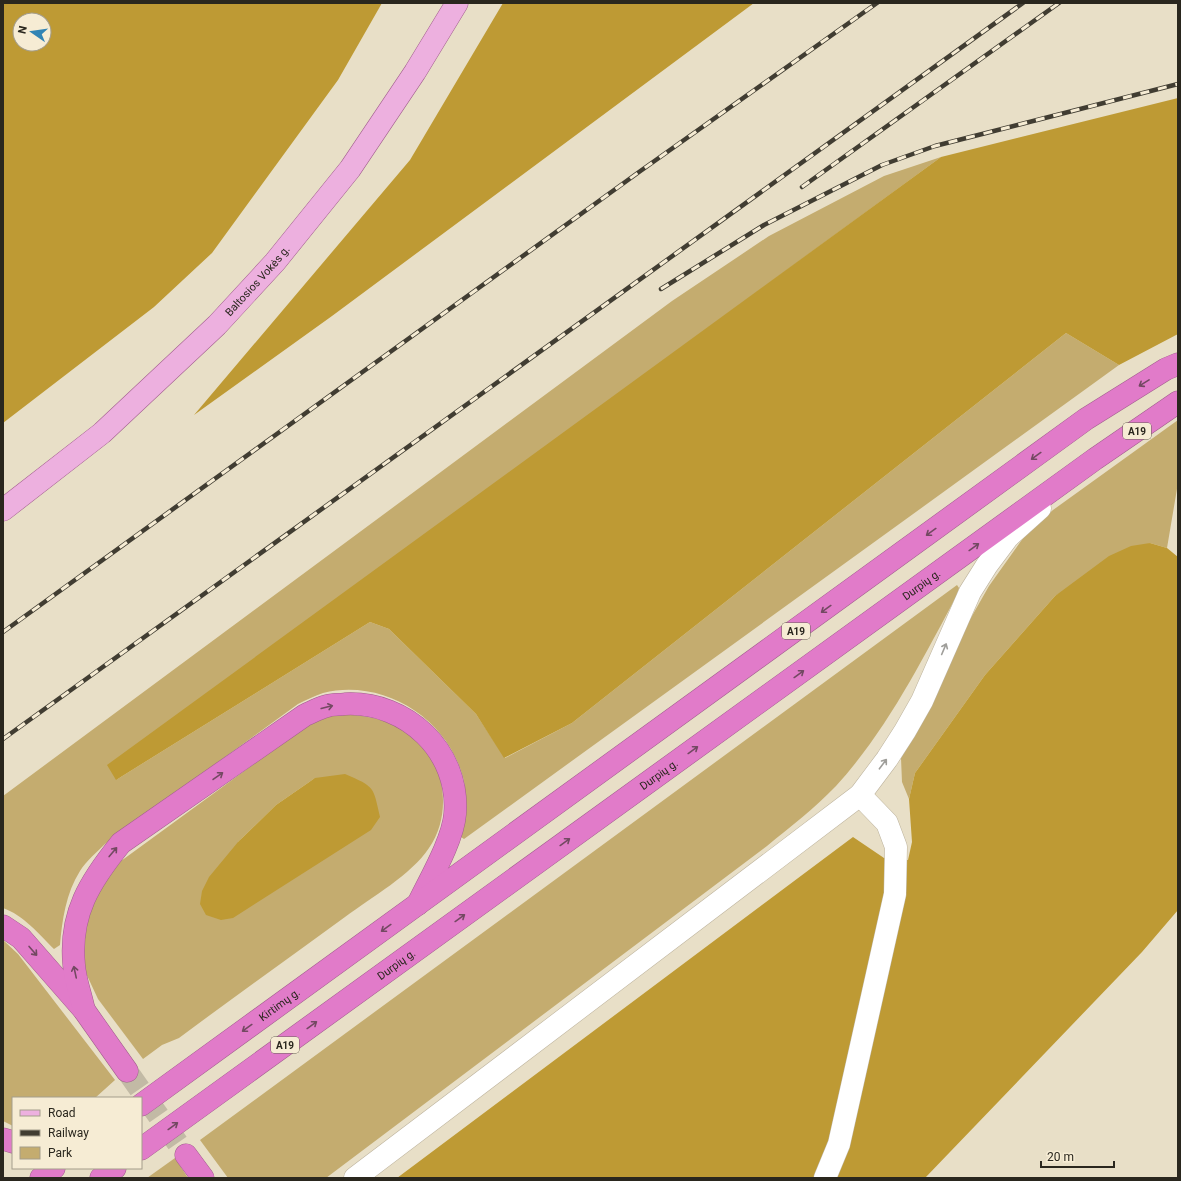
<svg xmlns="http://www.w3.org/2000/svg" width="1181" height="1181" font-family="Roboto,sans-serif">
	<style>
		.green { fill: #c4ac6f; fill-rule: evenodd }
		.forest { fill: #be9a34; fill-rule: evenodd }
		.lines { fill: none; stroke-linecap: round; stroke-linejoin: round }
		.highway-tunnel { stroke: #c2baa5; stroke-width: 22; stroke-dasharray: 22 11; stroke-linecap: butt }
		.street-casing { stroke: #bdb39d; stroke-width: 23 }
		.primary-casing { stroke: #a15e8d; stroke-width: 23 }
		.highway-casing { stroke: #a15e8d; stroke-width: 23 }
		.street { stroke: #fff; stroke-width: 22 }
		.primary { stroke: #edb0df; stroke-width: 22 }
		.highway { stroke: #e17bc9; stroke-width: 22 }
		.rail-casing { stroke: #413d32; stroke-width: 4.5 }
		.rail { stroke: #f6ecd4; stroke-width: 3; stroke-dasharray: 9; stroke-linecap: butt }
		.oneway { stroke: #734962 }
		.oneway2 { stroke: #9f9e9a }
		.labels { text-anchor: middle; stroke-width: 3; stroke-linejoin: round; paint-order: stroke }
		.shield { fill: #f6ecd4; stroke: #676255; stroke-width: 1 }
		.shield-label { font-size: 10px; font-weight: bold; fill: #2a271e }
		.street-label { font-size: 11px; fill: #2a271e; stroke: #f6ecd4 }
	</style>
	<rect width="100%" height="100%" fill="#e8dfc7"/>
	<g class="green">
		<path d="M941,157L507,475L116,780L370,622L389,629L476,714L505,758L572,723L1066,333L1119,365L464,839L461,837C462,820 468,793 463,777C447,718 383,678 323,693C314,696 306,700 298,704L105,844C97,852 86,861 80,871C66,893 62,920 60,945L54,949C39,934 23,915 3,908V796L672,301L769,236L884,176Z"/>
		<path d="M1178,420V483L1167,548L1150,543L1055,596L985,675L915,773L909,799L902,782L901,758L960,637L989,586L1026,534L1053,510Z"/>
		<path d="M957,585L959,588L957,595C921,662 887,730 836,786C815,808 790,827 767,846L326,1178H228L200,1140Z"/>
		<path d="M342,714C372,716 398,721 419,743C425,750 431,756 435,764C447,790 446,824 429,848C411,875 372,897 345,917C290,957 234,997 179,1038L162,1045L143,1059L98,999L84,969L82,942L95,894L121,861L299,731L322,717ZM315,778L238,842L276,805Z"/>
		<path d="M3,940L18,954L115,1080L95,1098H13V1126L3,1121Z"/>
		<path d="M175,1158L188,1178H147Z"/>
	</g>
	<g class="forest">
		<path d="M3,3H382L338,80L212,253L154,307L3,423ZM20,20H44V44H20Z"/>
		<path d="M503,3H754L332,316L194,415L410,160Z"/>
		<path d="M1178,98V334L1119,365L1066,333L572,723L504,758L476,714L389,629L370,622L116,780L107,765L941,157Z"/>
		<path d="M1150,543L1167,548L1178,557V910L1142,952L925,1178H397L853,837L884,858L908,860L912,842L909,799L915,773L985,675L1055,596L1109,556L1131,546Z"/>
		<path d="M345,774C375,787 373,786 380,817L371,830L233,918L221,920L206,915L200,904L202,891L209,877L238,842L276,805L315,778Z"/>
	</g>
	<g class="lines">
		<path class="highway-tunnel" d="M127,1071L186,1155"/>
		<g class="street-casing">
			<g id="street">
				<path d="M355,1178L860,795L887,759L905,731L922,701L970,592L987,565L1008,537L1040,508"/>
				<path d="M825,1178L839,1144L895,894L896,847L887,823L860,795"/>
			</g>
		</g>
		<g class="primary-casing">
			<g id="primary">
				<path id="s1" d="M3,510L102,433L217,325L275,262L350,169L415,72L457,3"/>
			</g>
		</g>
		<g class="highway-casing">
			<g id="highway">
				<path d="M3,926L21,938L84,1010L127,1071"/>
				<path d="M84,1010C81,995 75,980 74,965C69,914 90,881 121,843L305,715C312,712 319,708 327,706C333,704 339,705 345,704C407,701 460,752 455,814C453,840 430,879 418,904"/>
				<path id="s2" d="M141,1105L1086,419L1166,369L1178,364"/>
				<path d="M3,1139L13,1142"/>
				<path id="s3" d="M141,1149L1095,459L1178,402"/>
				<path d="M186,1155L203,1178"/>
				<path d="M41,1178L54,1168"/>
				<path d="M101,1178L115,1168"/>
			</g>
		</g>
		<use href="#street" class="street"/>
		<use href="#primary" class="primary"/>
		<use href="#highway" class="highway"/>
		<g class="rail-casing">
			<g id="rail">
				<path d="M802,187L1059,3"/>
				<path d="M661,289L764,225L882,165L935,146L1178,84"/>
				<path d="M3,632L639,172L877,3"/>
				<path d="M3,739L1023,3"/>
			</g>
		</g>
		<use href="#rail" class="rail"/>
	</g>
	<defs><path id="oneway-shaft" d="M-6 0H5M1.5-3L5.5 0L1.5 3" fill="none" stroke-width="1.6" stroke-linecap="round" stroke-linejoin="round"/></defs>
	<g class="oneway">
		<use href="#oneway-shaft" transform="translate(1144 383) rotate(148)"/>
		<use href="#oneway-shaft" transform="translate(1036 456) rotate(144)"/>
		<use href="#oneway-shaft" transform="translate(931 532) rotate(144)"/>
		<use href="#oneway-shaft" transform="translate(974 547) rotate(-36)"/>
		<use href="#oneway-shaft" transform="translate(826 609) rotate(144)"/>
		<use href="#oneway-shaft" transform="translate(799 674) rotate(-36)"/>
		<use href="#oneway-shaft" transform="translate(327 707) rotate(-14)"/>
		<use href="#oneway-shaft" transform="translate(693 750) rotate(-36)"/>
		<use href="#oneway-shaft" transform="translate(218 776) rotate(-35)"/>
		<use href="#oneway-shaft" transform="translate(565 842) rotate(-36)"/>
		<use href="#oneway-shaft" transform="translate(113 852) rotate(-50)"/>
		<use href="#oneway-shaft" transform="translate(460 918) rotate(-36)"/>
		<use href="#oneway-shaft" transform="translate(386 928) rotate(144)"/>
		<use href="#oneway-shaft" transform="translate(33 951) rotate(49)"/>
		<use href="#oneway-shaft" transform="translate(75 972) rotate(-102)"/>
		<use href="#oneway-shaft" transform="translate(312 1025) rotate(-36)"/>
		<use href="#oneway-shaft" transform="translate(247 1028) rotate(144)"/>
		<use href="#oneway-shaft" transform="translate(173 1126) rotate(-36)"/>
	</g>
	<g class="oneway2">
		<use href="#oneway-shaft" transform="translate(944 649) rotate(-67)"/>
		<use href="#oneway-shaft" transform="translate(883 764) rotate(-53)"/>
	</g>
	<g class="labels">
		<g class="shield">
			<rect x="1123" y="423" width="28" height="16" rx="3"/>
			<rect x="782" y="623" width="28" height="16" rx="3"/>
			<rect x="271" y="1037" width="28" height="16" rx="3"/>
		</g>
		<g class="shield-label">
			<text x="1137" y="435">A19</text>
			<text x="796" y="635">A19</text>
			<text x="285" y="1049">A19</text>
		</g>
		<g class="street-label">
			<text dy="4" stroke="none"><textPath href="#s1" startOffset="343">Baltosios Vokės g.</textPath></text>
			<text dy="4" stroke="none"><textPath href="#s3" startOffset="963">Durpių g.</textPath></text>
			<text dy="4" stroke="none"><textPath href="#s3" startOffset="639">Durpių g.</textPath></text>
			<text dy="4" stroke="none"><textPath href="#s3" startOffset="315">Durpių g.</textPath></text>
			<text dy="4" stroke="none"><textPath href="#s2" startOffset="171">Kirtimų g.</textPath></text>
		</g>
	</g>
	<rect width="1181" height="1181" fill="none" stroke="#2a271e" stroke-width="8"/>
	<rect x="12" y="1097" width="130" height="72" fill="#f6ecd4" stroke="#a49d8b"/>
	<rect x="20" y="1110" width="20" height="6" fill="#edb0df" stroke="#a49d8b"/>
	<text x="48" y="1117" font-size="12" fill="#2a271e">Road</text>
	<rect x="20" y="1130" width="20" height="6" fill="#413d32" stroke="#a49d8b"/>
	<text x="48" y="1137" font-size="12" fill="#2a271e">Railway</text>
	<rect x="20" y="1147" width="20" height="12" fill="#c4ac6f" stroke="#a49d8b"/>
	<text x="48" y="1157" font-size="12" fill="#2a271e">Park</text>
	<g transform="translate(32 32) rotate(283)"><circle r="19" fill="#f6ecd4" stroke="#a49d8b"/>
	<path d="M0-3L7 15L0 10L-7 15Z" fill="#3184b4"/>
	<text y="-6" font-size="11" font-weight="bold" text-anchor="middle" fill="#2a271e">N</text>
	</g>
	<path d="M1041 1161v6h73v-6" fill="none" stroke="#2a271e" stroke-width="2"/>
	<text x="1047" y="1161" font-size="12" fill="#2a271e" stroke="#f6ecd4" stroke-width="3" paint-order="stroke">20 m</text>
</svg>
